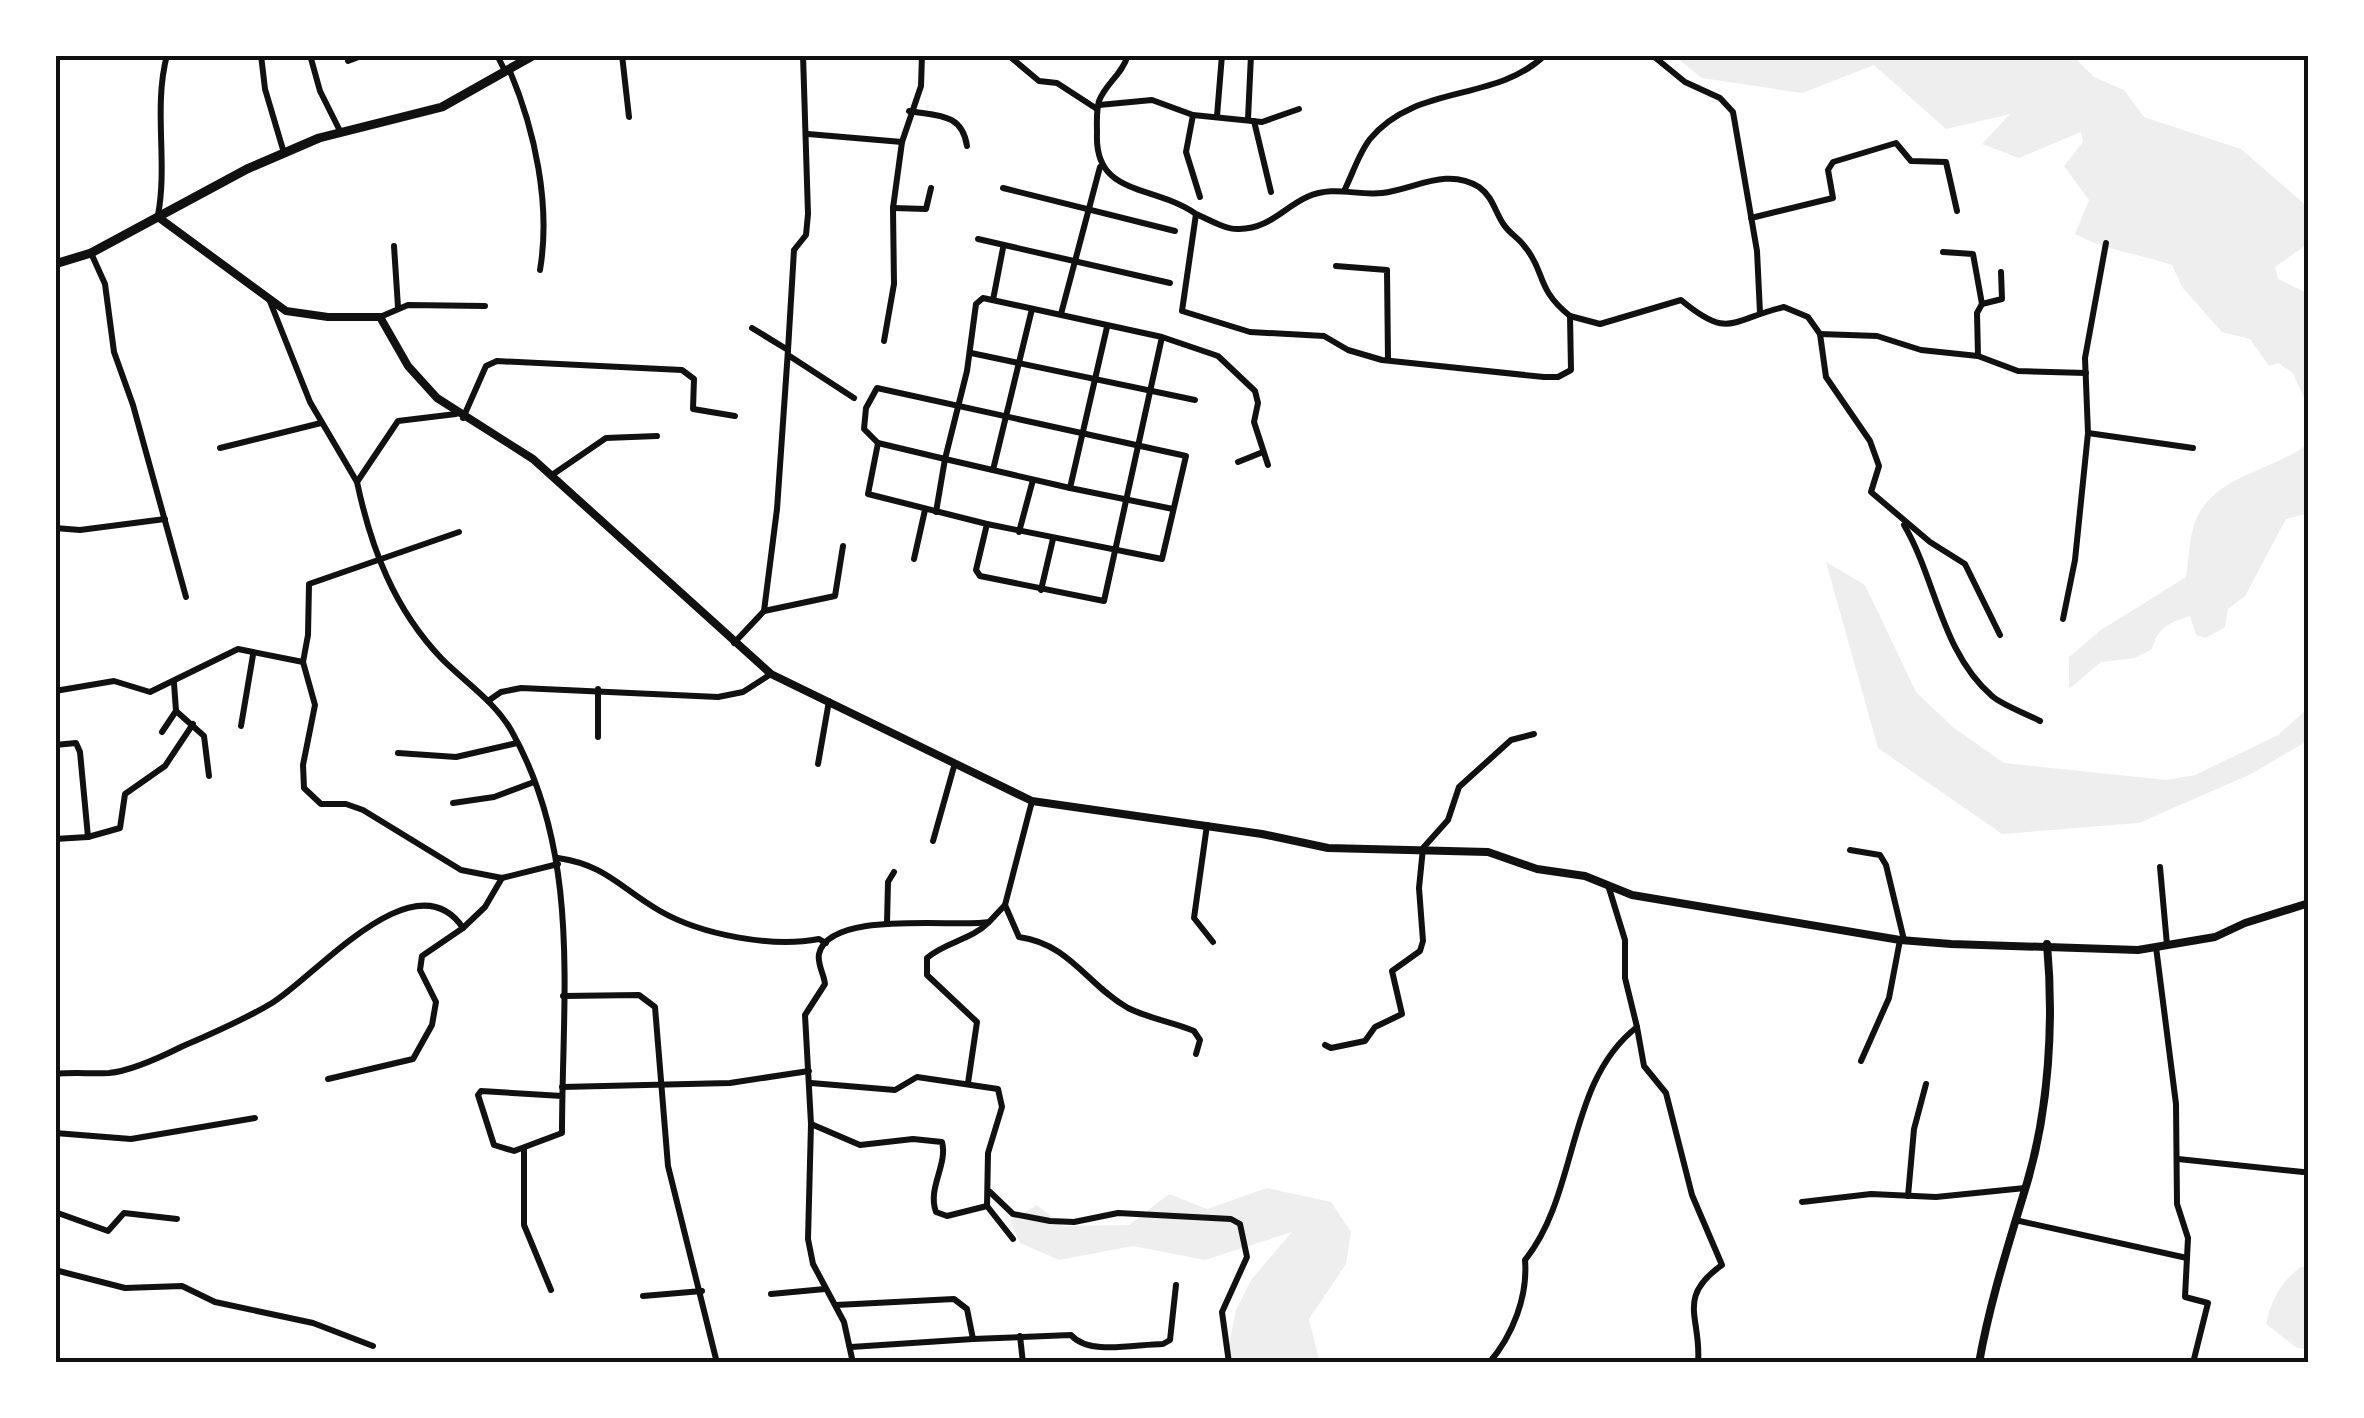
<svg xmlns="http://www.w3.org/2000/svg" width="2364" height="1418" font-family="'Titillium Web',sans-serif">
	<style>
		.green { fill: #eee }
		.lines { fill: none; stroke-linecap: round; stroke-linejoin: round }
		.minor { stroke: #111; stroke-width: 6 }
		.tertiary { stroke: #111; stroke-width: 8 }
		.secondary { stroke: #111; stroke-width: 8 }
		.primary { stroke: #111; stroke-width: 9 }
		.neatline { fill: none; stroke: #111; stroke-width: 4 }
	</style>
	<rect width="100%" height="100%" fill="#fff"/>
	<g class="green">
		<path d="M1673,55H2072L2094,77L2124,90L2144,117L2241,149L2309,208V243L2275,267L2278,279L2309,294V409L2293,373L2278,363L2269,366L2250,339L2222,332L2182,287L2172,265C2139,254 2105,250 2075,234L2089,200L2064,166L2083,142L2081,132L2019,158L1982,144L2010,114L1946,129L1874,65L1802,93L1702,78Z"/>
		<path d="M2309,443V513L2286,519L2245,596L2228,609L2225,627L2206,638L2196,635L2190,616C2169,623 2158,627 2152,649L2135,658L2101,662L2069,689V657L2101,630L2186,577C2189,560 2189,538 2195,522C2214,474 2273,472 2309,443Z"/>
		<path d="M1826,562L1865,585L1916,692L1954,728L2004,763L2166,780L2195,775L2278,735L2309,707V740L2251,774L2139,823L2002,834L1878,748Z"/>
		<path d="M1267,1188L1331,1202L1351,1232L1346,1264L1309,1319L1320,1363H1225L1236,1310L1251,1280L1292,1232L1205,1260L1133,1246L1059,1260L1020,1243L1010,1221L1037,1205L1064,1226L1129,1225L1169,1194L1207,1209Z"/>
		<path d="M2301,1267L2309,1268V1349L2297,1348L2266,1324C2272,1299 2280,1282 2301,1267Z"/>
	</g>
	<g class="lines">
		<g class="minor">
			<path d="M261,55L265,89L284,153"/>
			<path d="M310,55L320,91L340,131"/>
			<path d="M497,55L505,71"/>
			<path d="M622,55L629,117"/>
			<path d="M1008,55L1039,81L1057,83L1097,109"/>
			<path d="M1128,55C1122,75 1106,83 1099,101C1096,111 1097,123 1097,133C1094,197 1153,184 1196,214L1182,311L1250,332L1324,336L1348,350L1382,360L1544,377H1558L1571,370L1570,316C1535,288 1546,272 1525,247C1519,238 1510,234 1504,225C1495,212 1493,197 1479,187C1447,167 1415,189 1382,193C1356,196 1334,185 1307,197C1283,208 1269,229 1239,229C1226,230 1208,219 1196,214"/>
			<path d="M1652,55L1685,82L1720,98L1733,112L1757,251L1760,313"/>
			<path d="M348,61L364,55"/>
			<path d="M509,69C535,130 551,205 540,270"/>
			<path d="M1099,105L1152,100L1193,115L1262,122L1299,109"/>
			<path d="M909,111C938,116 962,113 967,146"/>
			<path d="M1193,115L1186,152L1200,197"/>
			<path d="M1217,116L1222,55"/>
			<path d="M1248,119L1251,55"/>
			<path d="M1254,121L1271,192"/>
			<path d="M808,134L902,142"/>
			<path d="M1003,188L1175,231"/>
			<path d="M1345,189C1353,173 1359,153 1370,139C1416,83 1496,103 1545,55"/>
			<path d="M893,208L926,209L931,188"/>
			<path d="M158,215C168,162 153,108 167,55"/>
			<path d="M1751,218L1833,198L1828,170L1833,162L1896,143L1911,161L1946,162L1957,211"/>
			<path d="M978,239L1170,283"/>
			<path d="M394,246L398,307"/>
			<path d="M1943,252L1973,254L1982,304"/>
			<path d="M91,253L105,284L114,352L133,405L186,597"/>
			<path d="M1336,266L1387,270L1388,360"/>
			<path d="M269,299L310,402L357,482"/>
			<path d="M993,300L1003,248"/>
			<path d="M1061,314L1100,167"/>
			<path d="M1570,316L1600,324L1681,300C1729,340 1730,320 1784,307L1808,317L1820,334L1826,377L1870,441L1879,466L1871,492L1930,542L1965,564L2000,635"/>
			<path d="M380,317L408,305L485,306"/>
			<path d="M1107,327L1070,488L1173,509"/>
			<path d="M752,328L788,350L777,509L764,611"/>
			<path d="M1820,334L1877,336L1921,350L1978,356L2018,371L2086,373"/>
			<path d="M1162,337L1104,601L980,576L976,570L987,524L868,494L878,443L945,459L967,371L976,304L983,298L1162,337L1218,356L1255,391L1258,403L1254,422L1268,465"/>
			<path d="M884,341L894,284L893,208L902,142L921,86L922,55"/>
			<path d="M788,350L794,250L806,235L808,214L803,55"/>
			<path d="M971,353L1195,400"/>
			<path d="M788,355L854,398"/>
			<path d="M1978,356L1977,313L1982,304L2002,299L2001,272"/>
			<path d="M456,414L398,421L357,482C371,548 394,609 442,659C465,682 494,701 511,730C582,855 562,996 562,1133L514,1151L494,1145L478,1095L481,1091L562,1096"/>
			<path d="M463,418L486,366L497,361L682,370L694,379L693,409L735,416"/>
			<path d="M2088,433L2193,448"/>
			<path d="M878,443L864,429L866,408L877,388L1186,456L1162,559L987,524"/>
			<path d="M220,448L321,423"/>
			<path d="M1238,462L1263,452"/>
			<path d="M993,470L1032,309"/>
			<path d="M552,475L606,438L657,436"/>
			<path d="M936,512L945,459L1070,488"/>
			<path d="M1904,525C1936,579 1941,652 1992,696C2004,706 2025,713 2040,721"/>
			<path d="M55,528L80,530L165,519"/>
			<path d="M459,532L309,584L308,635L303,662L315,705L303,765L304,788L321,804H346L363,810L461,870L502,878L558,864"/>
			<path d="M1019,532L1033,480"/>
			<path d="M914,559L925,510"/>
			<path d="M1041,590L1053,539"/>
			<path d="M2063,619L2075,560L2088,433L2085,358L2106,243"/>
			<path d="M734,643L764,611L835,596L843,546"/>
			<path d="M174,683L176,711L204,736L209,776"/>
			<path d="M598,689V737"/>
			<path d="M55,691L114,681L150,692L238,649L303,662"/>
			<path d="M488,701L501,692L521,688L718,697L743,692L771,674"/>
			<path d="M241,726L253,655"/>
			<path d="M162,732L176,711"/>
			<path d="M55,745L76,743L80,752L88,837L55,839"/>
			<path d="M398,753L456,757L517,743"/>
			<path d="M818,764L829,701"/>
			<path d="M453,803L494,797L534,782"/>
			<path d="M1207,825L1194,918L1213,942"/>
			<path d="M88,837L120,828L125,794L165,766L193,724"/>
			<path d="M933,841L955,763"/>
			<path d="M1850,850L1880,855L1886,865L1904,940"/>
			<path d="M558,858C606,865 620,888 660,911C702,935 772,948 819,939L826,943"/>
			<path d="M2160,867L2167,945"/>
			<path d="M1005,905L1019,937C1070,944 1087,985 1128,1008C1150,1019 1173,1022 1194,1031L1200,1040L1196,1054"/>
			<path d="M887,923L888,882L894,872"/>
			<path d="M2156,947L2176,1104L2177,1204L2188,1238L2185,1297L2208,1303L2193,1363"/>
			<path d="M563,996L639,995L655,1007L668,1166L717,1363"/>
			<path d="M1637,1027L1644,1066L1666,1093L1692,1195L1722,1265C1675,1298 1702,1318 1698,1363"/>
			<path d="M1325,1045L1331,1048L1365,1041L1375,1027L1402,1014L1392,971L1420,951L1423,941L1419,888L1423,848L1448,820L1459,787L1511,740L1534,734"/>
			<path d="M1861,1061L1889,998L1900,940"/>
			<path d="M55,1074C73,1072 91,1074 109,1073C131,1071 161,1057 181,1047C211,1034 244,1020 272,1003C314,978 415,856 463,928L485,907L502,878"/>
			<path d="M328,1079L413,1059L432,1025L436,1002L420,970L422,956L463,928"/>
			<path d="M811,1083L895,1090L917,1077L998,1089L1002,1107L988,1153L987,1206"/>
			<path d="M968,1083L977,1022L927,975V958C945,942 971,940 988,923"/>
			<path d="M562,1087L730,1083L809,1071"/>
			<path d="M811,1124L860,1145L913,1139L942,1142C948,1165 927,1188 936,1212L947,1216L987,1206L1013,1239"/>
			<path d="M55,1133L131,1139L255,1118"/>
			<path d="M524,1149V1225L551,1290"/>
			<path d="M2178,1159L2303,1172"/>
			<path d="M990,1192L1013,1214L1050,1221L1074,1222L1118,1213L1231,1219L1240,1224L1247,1257L1222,1312L1229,1363"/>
			<path d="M1908,1196L1914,1129L1926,1084"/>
			<path d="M1802,1202L1871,1194L1936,1197L2025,1188"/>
			<path d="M55,1212L108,1231L124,1213L177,1219"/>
			<path d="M2015,1220L2187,1258"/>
			<path d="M55,1270L125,1288L182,1286L215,1302L313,1323L373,1346"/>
			<path d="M771,1294L825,1289"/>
			<path d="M643,1296L702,1291"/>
			<path d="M836,1305L954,1299L967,1309L973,1339L1071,1335C1089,1356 1136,1344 1163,1344L1170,1340L1176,1285"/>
			<path d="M1020,1336L1023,1363"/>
			<path d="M851,1347L973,1339"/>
			<path d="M853,1363L844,1322L813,1264L808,1239L811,1124L805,1015L825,984C824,974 817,964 819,954C829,909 957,928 989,922L1005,905L1032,801"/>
			<path d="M1489,1363C1513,1335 1528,1296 1525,1260C1579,1193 1566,1082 1637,1027L1625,978V940L1608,885"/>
		</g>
		<path class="tertiary" d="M1979,1363C1990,1301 2009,1243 2027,1183C2049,1109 2054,1021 2047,944"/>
		<path class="secondary" d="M158,217L286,311L328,317H380L408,366L437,398L533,459L771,674L1032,801L1262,834L1328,848L1488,852L1537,869L1585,876L1632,895L1900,940L1951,944L2138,950L2215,937L2245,923L2309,903"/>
		<path class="primary" d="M55,264L91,253L247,169L319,138L442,107L534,55"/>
	</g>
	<rect width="2364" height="1418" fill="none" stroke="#ffffff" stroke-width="115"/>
	<rect x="58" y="58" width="2248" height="1302" class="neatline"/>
</svg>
